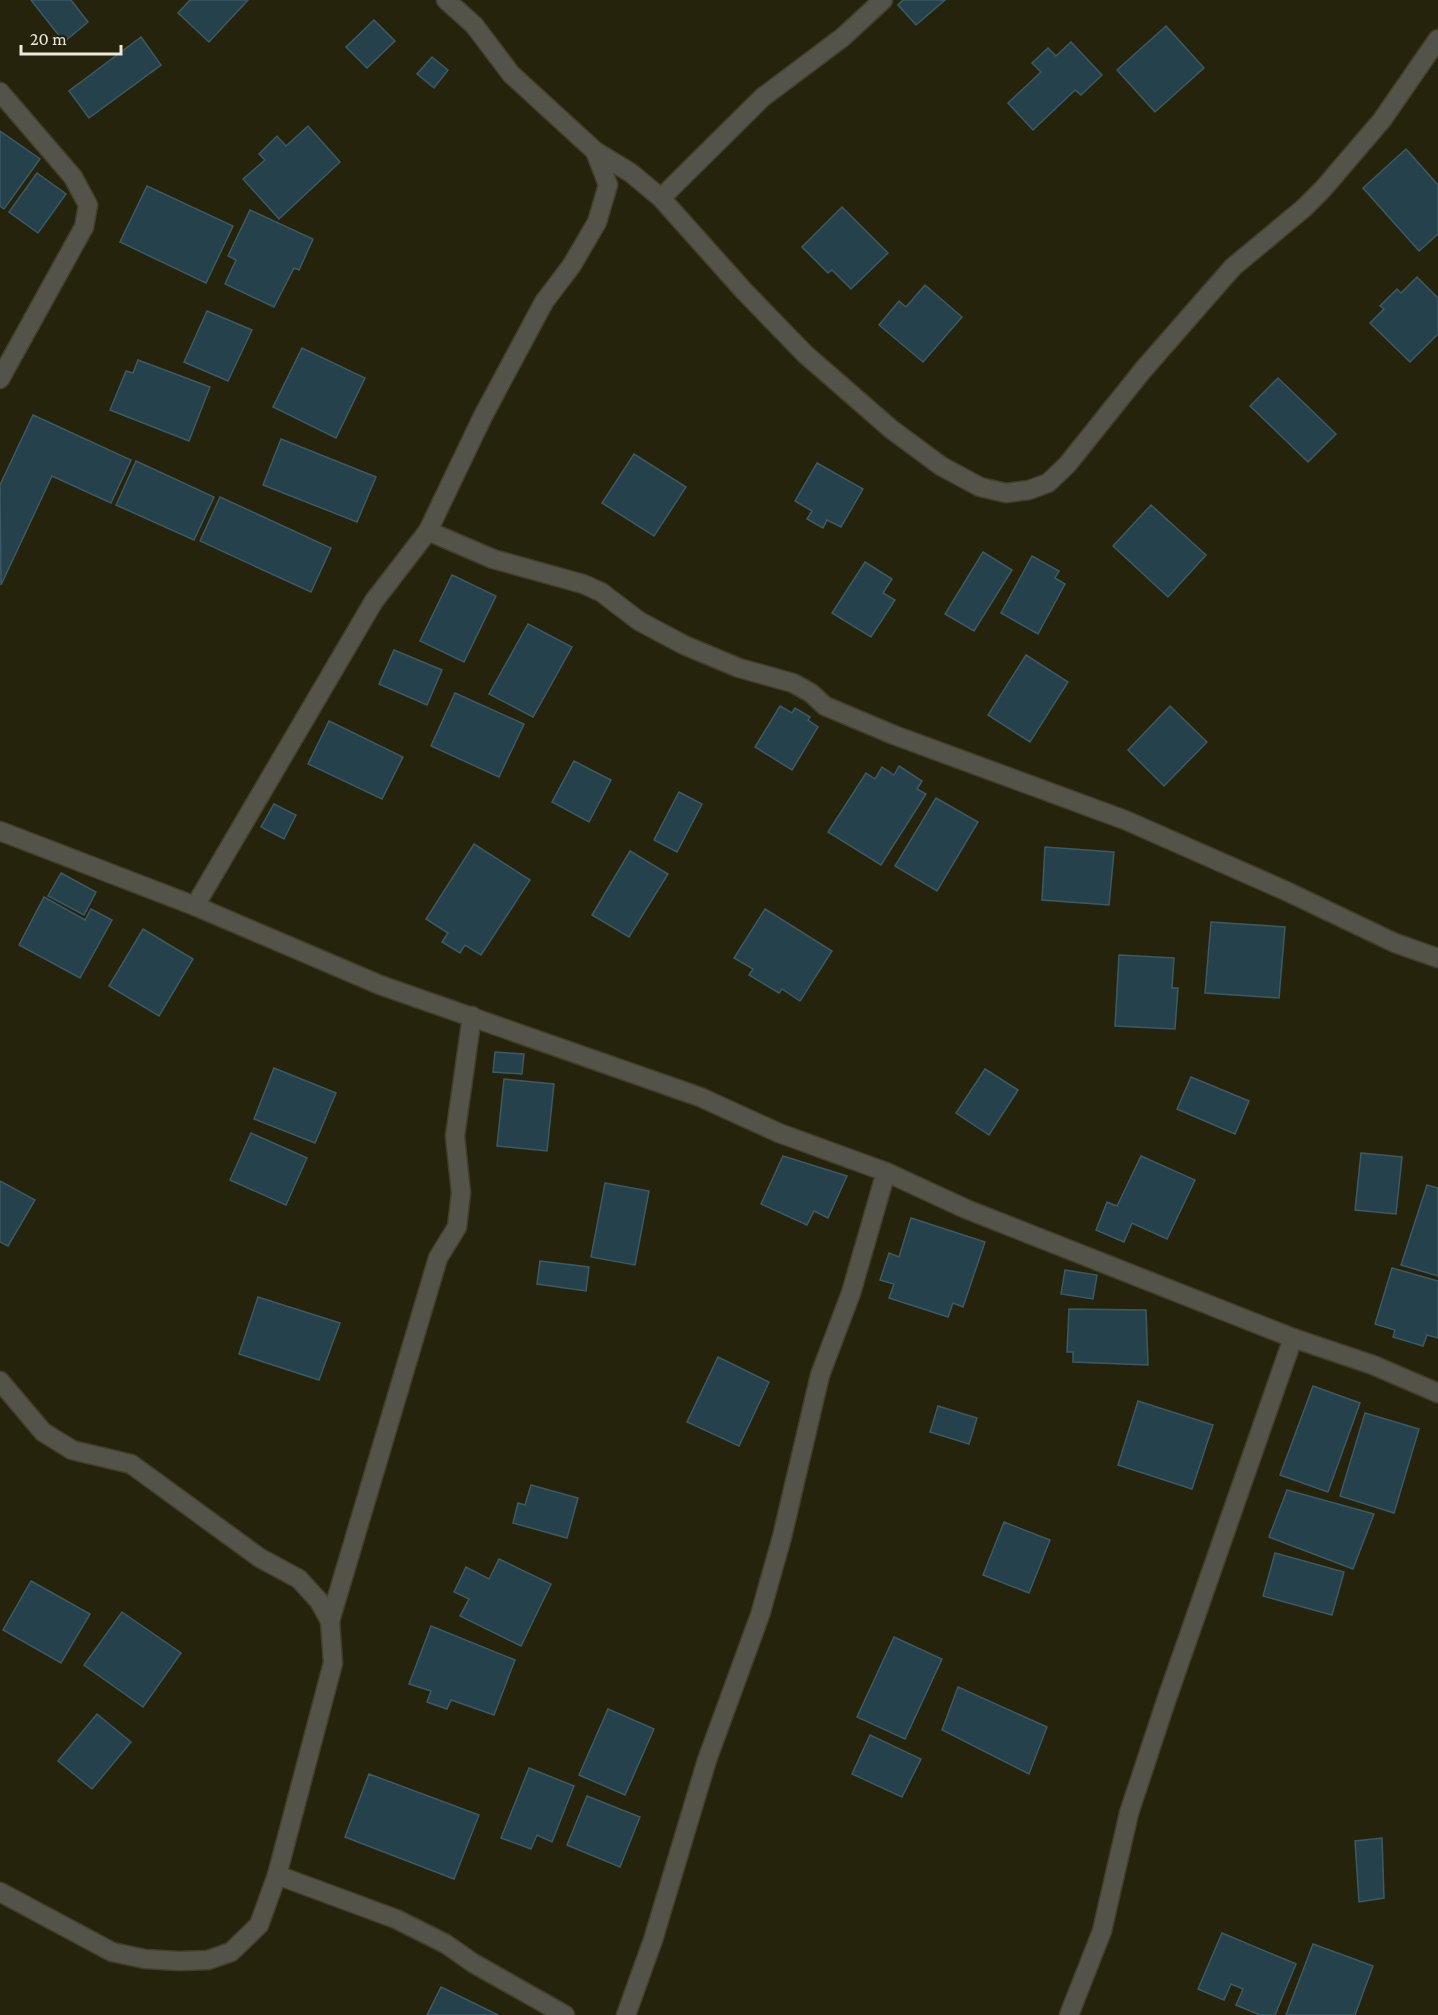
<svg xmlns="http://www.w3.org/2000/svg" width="1438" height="2015" font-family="'Crimson Pro',serif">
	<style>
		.building { fill: #25414b; stroke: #3d5964; stroke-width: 1.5 }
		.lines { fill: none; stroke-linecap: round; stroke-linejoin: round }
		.minor-casing { stroke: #423f29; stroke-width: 21 }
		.minor { stroke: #545349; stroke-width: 18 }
	</style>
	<rect width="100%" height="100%" fill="#26230c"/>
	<g class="building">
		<path d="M31,0H71L88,22L64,42Z"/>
		<path d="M190,0H248L209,42L178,13Z"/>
		<path d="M903,0H945L916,25L898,5Z"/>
		<path d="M374,20L395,41L367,68L346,47Z"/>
		<path d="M1166,26L1204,68L1155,112L1117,70Z"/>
		<path d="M141,37L161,65L89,118L69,91Z"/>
		<path d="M1071,42L1102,75L1081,95L1075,90L1033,130L1008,103L1041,72L1032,63L1048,48L1056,56Z"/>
		<path d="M432,57L448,70L434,88L417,74Z"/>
		<path d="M308,126L340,162L279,219L243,179L265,160L259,154L277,136L286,146Z"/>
		<path d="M0,131L40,159L4,209L0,206Z"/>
		<path d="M1406,149L1438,185V234L1419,251L1363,188Z"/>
		<path d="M37,173L66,194L38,233L9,212Z"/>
		<path d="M147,186L233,226L206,283L120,242Z"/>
		<path d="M842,207L888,253L851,289L832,270L828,273L802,247Z"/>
		<path d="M250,210L313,239L299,270L294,268L274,307L225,284L236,260L228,256Z"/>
		<path d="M1417,277L1438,298V334L1410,362L1370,323L1384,309L1380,306L1397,289L1401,293Z"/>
		<path d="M925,285L962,317L923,362L879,325L899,301L906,307Z"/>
		<path d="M207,311L252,330L228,381L184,362Z"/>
		<path d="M302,348L365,378L336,438L273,407Z"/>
		<path d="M138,360L210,387L189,441L110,410L126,371L133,373Z"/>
		<path d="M1278,378L1336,434L1308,462L1250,406Z"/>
		<path d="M33,415L131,460L111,503L52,476L1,585L0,485Z"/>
		<path d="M281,439L376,477L357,522L263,485Z"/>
		<path d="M634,454L686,487L654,536L602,503Z"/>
		<path d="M136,461L214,497L194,540L116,505Z"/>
		<path d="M817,463L863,489L841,527L827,520L823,528L807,519L812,511L795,501Z"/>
		<path d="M220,497L331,548L311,592L200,541Z"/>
		<path d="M1151,505L1206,555L1168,597L1113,546Z"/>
		<path d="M983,552L1012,570L974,631L945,614Z"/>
		<path d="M1032,556L1059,571L1055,578L1065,584L1038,634L1001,613Z"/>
		<path d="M865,562L892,579L883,593L895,600L871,637L832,613Z"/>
		<path d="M452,575L496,596L464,662L420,641Z"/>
		<path d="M528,624L572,647L533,717L489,694Z"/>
		<path d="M394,650L442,670L427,705L379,684Z"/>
		<path d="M1026,655L1068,682L1030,742L988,715Z"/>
		<path d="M455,693L524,724L499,777L431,746Z"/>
		<path d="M780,706L792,713L795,708L810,717L808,720L818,727L792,770L755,747Z"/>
		<path d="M1170,706L1207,742L1164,786L1128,750Z"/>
		<path d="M329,721L403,757L382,799L308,764Z"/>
		<path d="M574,761L611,780L589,822L552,802Z"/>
		<path d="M899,766L922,781L917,789L926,794L881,865L828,832L866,773L875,779L882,767L894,775Z"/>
		<path d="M679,792L702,804L677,852L654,840Z"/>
		<path d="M936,798L978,822L937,891L895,866Z"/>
		<path d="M274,804L296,815L284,839L261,827Z"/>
		<path d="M474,844L530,880L481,955L465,945L460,953L442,942L448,933L426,919Z"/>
		<path d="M1045,847L1114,852L1109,905L1042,900Z"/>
		<path d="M630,851L668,874L629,937L592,915Z"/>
		<path d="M61,873L96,892L84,915L48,896Z"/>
		<path d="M44,897L85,920L91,909L112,920L80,978L19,945Z"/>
		<path d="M765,909L832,951L800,1001L782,989L779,993L749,975L753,969L734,958Z"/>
		<path d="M1211,922L1285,927L1279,998L1205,993Z"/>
		<path d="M143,929L193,959L159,1016L109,986Z"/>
		<path d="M1119,955L1174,958L1172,988H1178L1175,1029L1115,1026Z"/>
		<path d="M495,1052L524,1054L522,1074L493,1072Z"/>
		<path d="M274,1068L336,1093L315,1143L254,1119Z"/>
		<path d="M985,1069L1018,1090L989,1135L956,1113Z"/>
		<path d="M1191,1077L1249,1101L1235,1134L1177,1109Z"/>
		<path d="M504,1079L554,1084L547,1151L497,1146Z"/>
		<path d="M251,1133L307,1158L286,1205L230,1180Z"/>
		<path d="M1361,1153L1402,1157L1396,1214L1355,1210Z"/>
		<path d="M783,1156L847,1176L828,1218L814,1211L807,1225L761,1204Z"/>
		<path d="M1141,1156L1195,1180L1167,1239L1132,1223L1124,1242L1096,1230L1107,1202L1117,1206Z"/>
		<path d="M0,1181L35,1200L8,1246L0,1242Z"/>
		<path d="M605,1183L649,1191L635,1265L591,1257Z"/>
		<path d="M1427,1185L1438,1188V1276L1401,1265Z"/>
		<path d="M911,1218L985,1242L963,1307L953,1303L948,1317L889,1298L894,1284L880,1280L889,1253L899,1257Z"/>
		<path d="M540,1261L589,1267L586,1291L537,1284Z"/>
		<path d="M1392,1268L1438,1281V1338L1427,1335L1423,1346L1393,1337L1395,1330L1375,1324Z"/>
		<path d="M1065,1270L1097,1275L1093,1299L1061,1294Z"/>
		<path d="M258,1297L340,1323L319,1380L239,1354Z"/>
		<path d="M1069,1309L1146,1310L1148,1365L1073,1362V1352H1067Z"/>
		<path d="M718,1357L769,1382L739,1446L687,1422Z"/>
		<path d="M1313,1386L1360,1403L1328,1492L1280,1475Z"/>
		<path d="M1138,1401L1213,1425L1192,1489L1118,1465Z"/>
		<path d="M938,1406L977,1418L969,1444L930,1432Z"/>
		<path d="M1365,1413L1419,1429L1394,1513L1340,1496Z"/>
		<path d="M531,1485L578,1498L567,1538L513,1523L518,1503L525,1505Z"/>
		<path d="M1287,1490L1374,1514L1353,1569L1269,1537Z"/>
		<path d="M1004,1522L1050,1540L1029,1593L983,1575Z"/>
		<path d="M1275,1553L1344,1572L1332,1615L1263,1596Z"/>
		<path d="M499,1559L551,1584L521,1646L460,1616L469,1599L454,1592L466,1567L489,1579Z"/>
		<path d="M31,1581L90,1614L61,1663L3,1630Z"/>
		<path d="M122,1612L181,1653L143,1707L84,1665Z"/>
		<path d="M431,1626L515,1660L494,1715L451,1700L447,1709L427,1702L431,1691L409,1684Z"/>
		<path d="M894,1637L942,1659L905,1739L857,1717Z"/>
		<path d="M958,1687L1047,1727L1029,1774L942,1730Z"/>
		<path d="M608,1709L654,1729L625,1795L579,1775Z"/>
		<path d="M97,1714L131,1742L92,1789L58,1761Z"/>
		<path d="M870,1735L921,1759L902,1797L852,1774Z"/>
		<path d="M529,1768L574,1786L552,1842L537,1835L531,1849L501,1838Z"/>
		<path d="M369,1774L479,1815L454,1879L345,1837Z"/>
		<path d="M587,1796L640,1817L620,1867L567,1845Z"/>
		<path d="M1382,1838L1384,1898L1359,1902L1355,1841Z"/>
		<path d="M1222,1933L1296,1964L1275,2015H1260L1236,2005L1243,1989L1231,1984L1224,2000L1198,1989Z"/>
		<path d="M1313,1944L1373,1966L1355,2015H1286Z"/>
		<path d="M441,1987L498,2015H427Z"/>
	</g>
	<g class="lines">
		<g class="minor-casing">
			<g id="minor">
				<path d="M446,0L474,25L511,74L595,151L631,173L661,198L744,291L805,354L891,429L941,466L980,487L1006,493L1029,490L1048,483L1067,465L1143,370L1233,267L1304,208L1323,189L1382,120L1438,39"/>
				<path d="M0,92L73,177L88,205L84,227L0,379"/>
				<path d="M661,198L763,97L843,37L883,0"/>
				<path d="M428,531L493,559L583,584L601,592L639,621L684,645L739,668L793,683L811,693L825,706L894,735L1125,820L1286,891L1395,943L1438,958"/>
				<path d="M0,831L195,906L380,985L700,1097L779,1133L886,1172L966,1209L1293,1338L1373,1365L1438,1393"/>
				<path d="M195,906L374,601L428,531L483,416L544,302L572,265L597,222L608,185L595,151"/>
				<path d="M0,1381L43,1432L72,1450L131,1464L260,1558L299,1579L319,1601L330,1621L333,1663L277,1875L259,1925L231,1952L208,1960L179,1961L145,1959L112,1952L0,1892"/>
				<path d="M330,1621L438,1258L457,1227L461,1193L455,1136L472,1016"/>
				<path d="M277,1875L396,1919L446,1944L473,1963L565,2015"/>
				<path d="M626,2015L653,1940L707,1760L760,1615L782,1537L820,1375L851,1293L886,1172"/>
				<path d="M1069,2015L1102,1931L1129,1813L1166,1701L1293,1338"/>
			</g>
		</g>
		<use href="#minor" class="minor"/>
	</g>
	<path d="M21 45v9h100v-9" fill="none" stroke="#ebe9db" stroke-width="3"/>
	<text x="30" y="45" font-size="18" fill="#ebe9db" stroke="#26230c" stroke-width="4.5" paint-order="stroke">20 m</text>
</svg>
